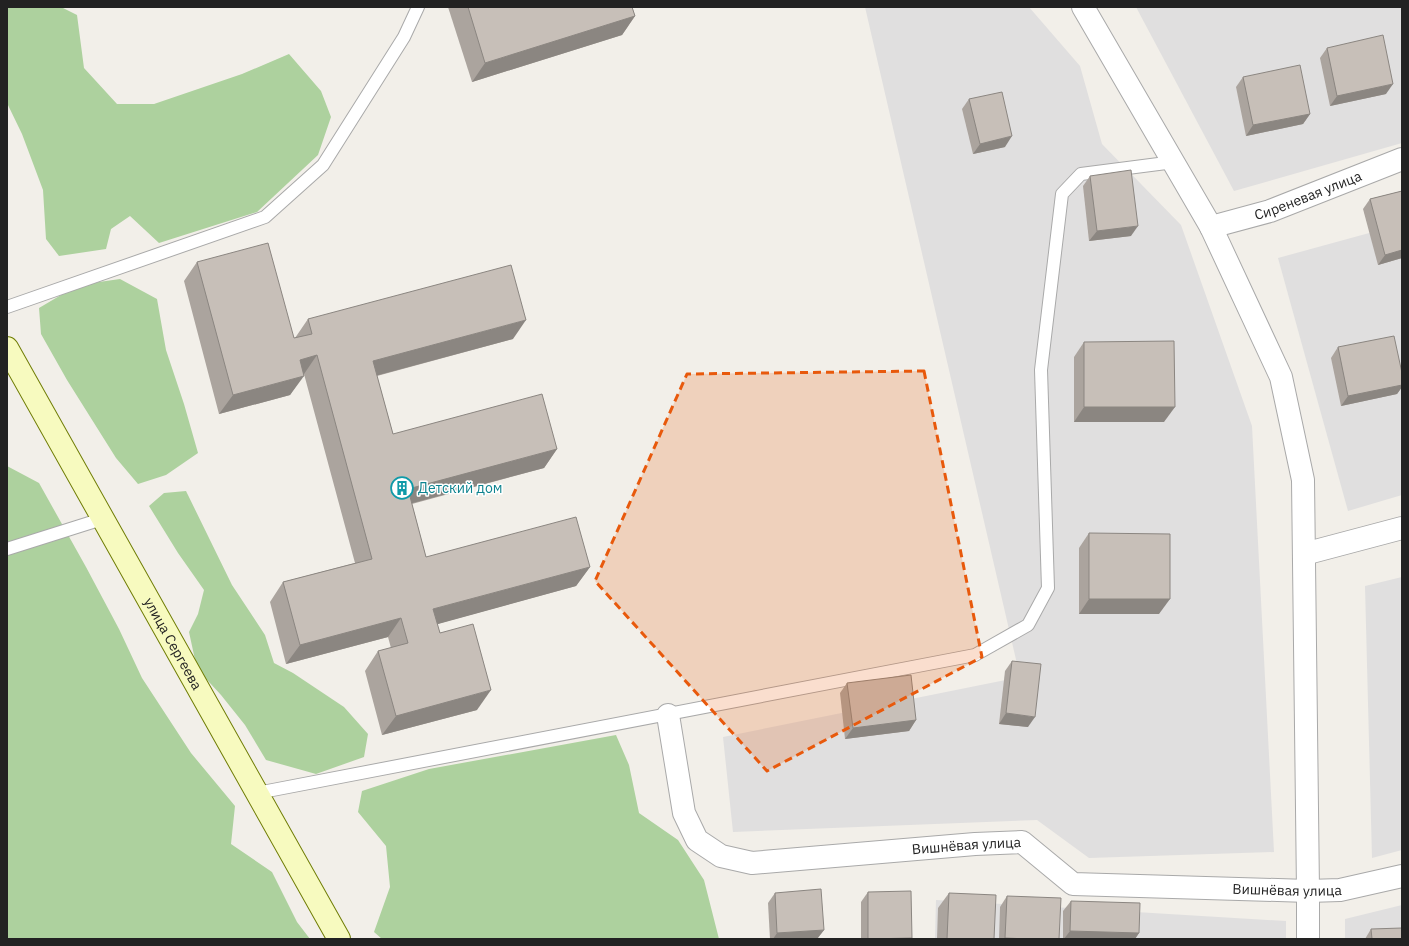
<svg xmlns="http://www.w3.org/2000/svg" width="1409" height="946" font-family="'IBM Plex Sans',sans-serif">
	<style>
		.residential { fill: #e0dfdf }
		.forest { fill: #add19e }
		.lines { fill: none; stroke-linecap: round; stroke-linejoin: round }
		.service-casing { stroke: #a9a9a9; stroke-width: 14 }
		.minor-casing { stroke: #a9a9a9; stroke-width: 24 }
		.secondary-casing { stroke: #707d05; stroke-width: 24 }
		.service { stroke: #fff; stroke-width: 12 }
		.minor { stroke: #fff; stroke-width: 22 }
		.secondary { stroke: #f7fabf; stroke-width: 22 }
		.wall { fill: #aba49e }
		.shaded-wall { fill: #8b8681 }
		.building { fill: #c7bfb8; stroke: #8b8681 }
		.marked { fill: #e8590c; fill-opacity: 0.2; stroke: #e8590c; stroke-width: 3; stroke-dasharray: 8 5; stroke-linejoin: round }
		.labels { text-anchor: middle; stroke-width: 3; stroke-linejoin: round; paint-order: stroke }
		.street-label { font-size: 14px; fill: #222; stroke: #fff }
		.culture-label { font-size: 14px; fill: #0d838f; stroke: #fff; text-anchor: start }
	</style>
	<rect width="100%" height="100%" fill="#f2efe9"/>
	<g class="residential">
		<path d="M865,7H1029L1080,66L1102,144L1181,225L1252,426L1274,852L1089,858L1037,820L733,832L723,737L1020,677Z"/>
		<path d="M1136,7H1402V143L1234,191Z"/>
		<path d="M1402,224V495L1348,511L1278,258Z"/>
		<path d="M1402,577V850L1372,858L1365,586Z"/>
		<path d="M936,900L1286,921V939H935Z"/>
		<path d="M1402,905V939H1345V919Z"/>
	</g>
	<g class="forest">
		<path d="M7,7H61L77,15L84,68L117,104H154L242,74L289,54L321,91L331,117L318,155L257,212L159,243L130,216L111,229L106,249L59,256L46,239L43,190L22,134L7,103Z"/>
		<path d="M120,279L157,299L166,350L184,404L198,453L166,475L138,484L116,458L67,380L41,334L39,308L78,285Z"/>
		<path d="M7,466L39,483L86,567L119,629L142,678L191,753L235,806L231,844L272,872L297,922L310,939H7Z"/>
		<path d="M186,491L232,585L265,635L274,663L293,673L344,707L368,734L364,757L316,774L266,760L245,725L221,695L197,669L189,632L198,614L204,590L178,553L149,506L164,493Z"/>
		<path d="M616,735L629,765L639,813L678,840L704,880L719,939H382L374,932L390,887L386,846L358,812L362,791L429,769Z"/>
	</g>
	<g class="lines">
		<g class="service-casing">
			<g id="service">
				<path d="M7,307L265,217L323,165L404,37L418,7"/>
				<path d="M7,549L102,519"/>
				<path d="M257,793L975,655L1028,625L1048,588L1041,370L1062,194L1081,174L1174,162"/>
			</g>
		</g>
		<g class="minor-casing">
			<g id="minor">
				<path d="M1083,7L1211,227L1281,377L1303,480L1308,891V939"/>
				<path id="s1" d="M1211,227L1270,211L1402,159"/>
				<path d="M1304,554L1402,528"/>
				<path id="s2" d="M668,715L684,813L697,840L721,856L752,863L975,844L1022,842L1073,884L1308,891L1340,890L1402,876"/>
			</g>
		</g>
		<g class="secondary-casing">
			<g id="secondary">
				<path id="s3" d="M7,348L339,939"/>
			</g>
		</g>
		<use href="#service" class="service"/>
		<use href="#minor" class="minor"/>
		<use href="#secondary" class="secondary"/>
	</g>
	<g class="wall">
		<path d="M448,7H632L635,16L622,35L472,82Z"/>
		<path d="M1327,48L1386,94L1330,106L1320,58Z"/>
		<path d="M1243,77L1310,114L1303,124L1246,136L1236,87Z"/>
		<path d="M969,99L1005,147L973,154L962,109Z"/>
		<path d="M1090,176L1131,236L1089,241L1083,186Z"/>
		<path d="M1402,191V258L1378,265L1363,209L1370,199Z"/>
		<path d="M197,262L294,338H295L308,319L513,339L377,376L393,434L557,449L544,468L412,504L426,557L590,567L576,586L437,624L440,633L477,710L382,735L365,671L378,651L391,648L388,637L286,664L270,602L283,582L355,563L304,374L290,395L219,414L184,281Z"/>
		<path d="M1084,342L1164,422H1074V357Z"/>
		<path d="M1338,347L1402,373V387L1397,394L1341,406L1331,358Z"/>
		<path d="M1089,533L1159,614H1079V548Z"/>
		<path d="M1012,661L1028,727L999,724L1005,671Z"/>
		<path d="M847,683L916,720L909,731L845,739L840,693Z"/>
		<path d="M868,892L911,939H861V902Z"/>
		<path d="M775,893L824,930L817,939H770L768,903Z"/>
		<path d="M949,893L994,939H937L938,908Z"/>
		<path d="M1007,896L1059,939H999L1000,907Z"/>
		<path d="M1071,901L1139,933L1135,939H1063V911Z"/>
		<path d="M1371,929L1402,939H1365Z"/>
	</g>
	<g class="shaded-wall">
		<path d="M635,16L622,35L472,82L485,63Z"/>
		<path d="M1393,84L1386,94L1330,106L1337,96Z"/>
		<path d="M1310,114L1303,124L1246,136L1253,125Z"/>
		<path d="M1012,136L1005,147L973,154L980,144Z"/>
		<path d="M1138,226L1131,236L1089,241L1097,231Z"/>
		<path d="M1402,250V258L1378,265L1385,255Z"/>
		<path d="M526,320L513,339L360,380L373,361Z"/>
		<path d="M317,355L304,374L286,379L300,360Z"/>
		<path d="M304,376L290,395L219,414L233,395Z"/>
		<path d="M1402,385V387L1397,394L1341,406L1348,396Z"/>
		<path d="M1084,407H1175L1164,422H1074Z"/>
		<path d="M557,449L544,468L394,508L408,489Z"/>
		<path d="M590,567L576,586L420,629L433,609Z"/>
		<path d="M1089,599H1170L1159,614H1079Z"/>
		<path d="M401,618L388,637L286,664L300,645Z"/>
		<path d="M491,690L477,710L382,735L396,716Z"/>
		<path d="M1006,713L1035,717L1028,727L999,724Z"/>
		<path d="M916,720L909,731L845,739L853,728Z"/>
		<path d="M824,930L817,939H773L777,933Z"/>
		<path d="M1070,931L1139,933L1135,939H1064Z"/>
		<path d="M1005,938L1028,939H1005Z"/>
	</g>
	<g class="building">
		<path d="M468,7H632L635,16L485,63Z"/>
		<path d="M1383,35L1393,84L1337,96L1327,48Z"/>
		<path d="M1300,65L1310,114L1253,125L1243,77Z"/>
		<path d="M1002,92L1012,136L980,144L969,99Z"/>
		<path d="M1131,170L1138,226L1097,231L1090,176Z"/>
		<path d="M1402,191V250L1385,255L1370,199Z"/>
		<path d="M268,243L294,338L312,334L308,319L511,265L526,320L373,361L393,434L542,394L557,449L408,489L426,557L576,517L590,567L433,609L440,633L473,624L491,690L396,716L378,651L408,643L401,618L300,645L283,582L372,559L317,355L300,360L304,376L233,395L197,262Z"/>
		<path d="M1394,336L1402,373V385L1348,396L1338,347Z"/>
		<path d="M1174,341L1175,407H1084V342Z"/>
		<path d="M1089,533L1170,534V599H1089Z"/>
		<path d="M1012,661L1041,664L1035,717L1006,713Z"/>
		<path d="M911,675L916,720L853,728L847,683Z"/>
		<path d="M821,889L824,930L777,933L775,893Z"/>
		<path d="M911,891L912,938L868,939V892Z"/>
		<path d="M949,893L996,895L994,939H947Z"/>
		<path d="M1007,896L1061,898L1059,939H1028L1005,938Z"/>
		<path d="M1071,901L1140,903L1139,933L1070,931Z"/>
		<path d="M1402,928V939H1372L1371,929Z"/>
	</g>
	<path class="marked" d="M924,371L982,657L767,771L595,581L687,374Z"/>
	<defs>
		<g id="building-ring" transform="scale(1.15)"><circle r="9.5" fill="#fff" stroke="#0f9aa8" stroke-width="1.5"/><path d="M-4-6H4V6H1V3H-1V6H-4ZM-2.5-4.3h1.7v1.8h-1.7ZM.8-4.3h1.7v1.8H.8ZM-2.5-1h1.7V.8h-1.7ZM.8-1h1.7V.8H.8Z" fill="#0f9aa8"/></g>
	</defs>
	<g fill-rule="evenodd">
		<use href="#building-ring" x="402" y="488"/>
	</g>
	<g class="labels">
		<g class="street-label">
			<text dy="5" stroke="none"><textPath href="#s1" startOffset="102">Сиреневая улица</textPath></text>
			<text dy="5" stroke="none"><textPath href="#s3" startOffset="339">улица Сергеева</textPath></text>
			<text dy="5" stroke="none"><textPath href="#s2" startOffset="405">Вишнёвая улица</textPath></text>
			<text dy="5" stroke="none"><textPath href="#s2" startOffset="741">Вишнёвая улица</textPath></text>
		</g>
		<g class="culture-label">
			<text x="418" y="493">Детский дом</text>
		</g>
	</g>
	<rect width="1409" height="946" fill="none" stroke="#222222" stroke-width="16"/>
</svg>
